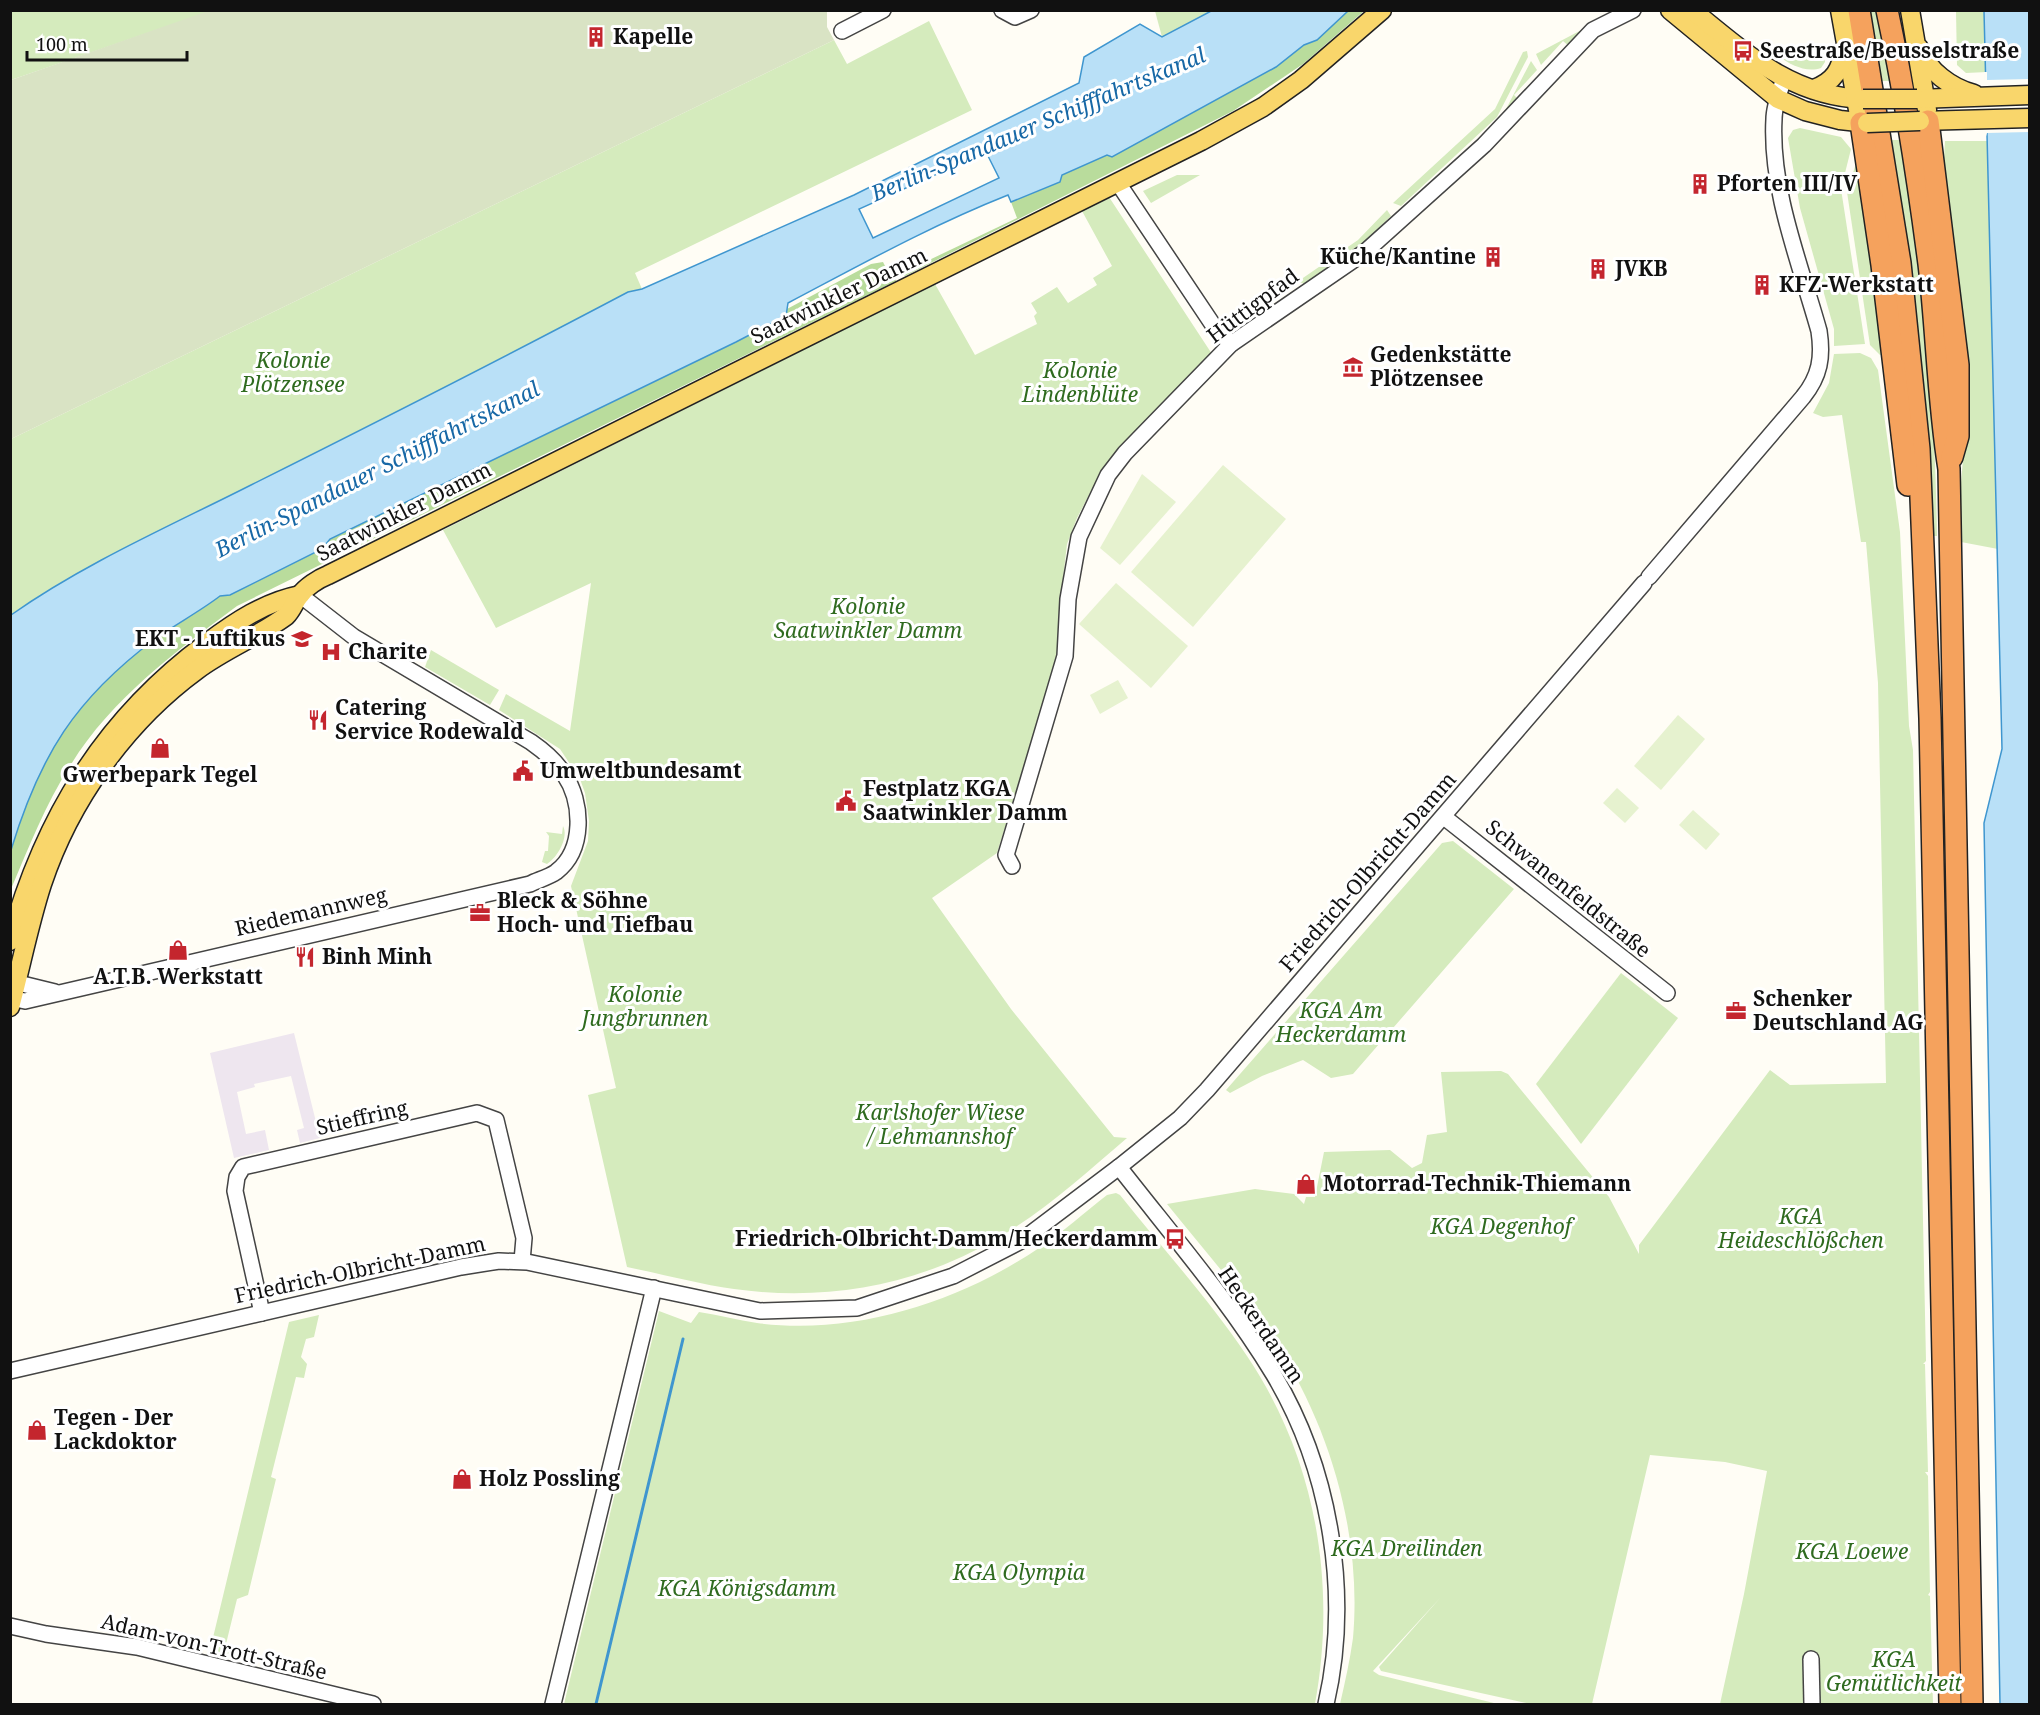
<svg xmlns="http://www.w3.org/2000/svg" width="2040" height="1715" font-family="'Noto Serif',serif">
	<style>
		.industrial { fill: #eee6ef }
		.green { fill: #d5ebbd }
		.forest { fill: #b9dc9c }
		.cemetery { fill: #d9e3c4 }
		.pitch { fill: #e6f2cf }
		.water { fill: #b9e0f7; stroke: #3f96cf; stroke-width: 1.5; fill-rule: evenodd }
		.pier { fill: #fffdf5 }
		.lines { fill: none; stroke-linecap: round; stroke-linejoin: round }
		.stream { stroke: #3f96cf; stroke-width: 3 }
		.minor-casing { stroke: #444; stroke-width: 18 }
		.major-casing { stroke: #222; stroke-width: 21 }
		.highway-casing { stroke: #222; stroke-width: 24 }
		.minor { stroke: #fff; stroke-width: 15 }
		.major { stroke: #f9d66b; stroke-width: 18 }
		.highway { stroke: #f5a25d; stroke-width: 21 }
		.major-bridge-casing { stroke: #222; stroke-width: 21; stroke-linecap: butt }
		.major-bridge { stroke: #f9d66b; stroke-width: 18 }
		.labels { text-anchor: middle; stroke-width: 6; stroke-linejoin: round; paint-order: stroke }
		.poi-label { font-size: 21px; font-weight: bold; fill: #111; stroke: #fff; text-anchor: start }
		.street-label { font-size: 21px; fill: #111; stroke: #fff }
		.park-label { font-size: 21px; font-style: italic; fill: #2f6b1f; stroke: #fff }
		.water-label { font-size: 22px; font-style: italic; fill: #1768a6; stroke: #fff }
	</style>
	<rect width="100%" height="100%" fill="#fffdf5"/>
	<path class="industrial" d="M294,1033L320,1138L300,1143L297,1130L304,1128L291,1076L254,1084L255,1087L237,1092L246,1134L265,1130L269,1150L234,1158L210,1053Z"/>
	<g class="green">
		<path d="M11,10L211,11L11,80Z"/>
		<path d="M1155,11H1213L1162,37Z"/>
		<path d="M1865,11H1880L1894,81H1879Z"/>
		<path d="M1956,11H1984L1987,72L1966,73L1957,65Z"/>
		<path d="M929,21L972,110L635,273L642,289L628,292C503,358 377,422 251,485C170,526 85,563 11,615V439L834,40L847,64Z"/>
		<path d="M1587,27L1570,47L1563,41L1541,65L1536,54Z"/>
		<path d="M1823,49L1825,62L1821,68C1806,73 1791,65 1778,56Z"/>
		<path d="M1527,51L1528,57L1497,117L1401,206L1393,203L1495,109L1523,52Z"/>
		<path d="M1531,61L1537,70L1514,95L1519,100L1507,113L1505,111Z"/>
		<path d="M1800,128L1841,137L1851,149L1841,189L1865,344L1834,346V329L1800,208L1788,138L1793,130Z"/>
		<path d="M1889,140H1904C1924,271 1935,404 1937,536H1932Z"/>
		<path d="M1945,141H1988L1998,549L1961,542V483L1965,436L1944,158Z"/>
		<path d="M1859,154L1885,354L1880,355L1870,345L1847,192Z"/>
		<path d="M1177,175H1200L1151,203L1143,191Z"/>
		<path d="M1109,197L1212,354L1121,447L1091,491L1077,518L1067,544L1061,596L1058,655L997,853L932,898L1011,1009L1114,1137L1127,1138C1087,1172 1046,1210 1001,1236C920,1285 828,1302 734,1289C698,1284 662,1274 627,1267L588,1095L616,1088L571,886L588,841L589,821L585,793L580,779L560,749L499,710L506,694L570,731L591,583L496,628L443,530L935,284L975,355L1037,324L1034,316L1037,313L1031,303L1057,287L1068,303L1097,285L1093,278L1112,266L1082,211Z"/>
		<path d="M1387,210L1391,216L1360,246L1305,284L1299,282L1260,310L1258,309L1358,240Z"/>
		<path d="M1860,353L1871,358L1878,370L1900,532L1909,726L1913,750L1926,1361L1923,1364H1925L1928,1472H1925L1928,1476L1930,1592L1928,1595L1930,1596L1933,1704H1720L1744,1594L1767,1471L1725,1462L1650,1455L1592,1704H1531L1381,1671L1379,1667L1441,1597L1373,1671L1379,1675L1498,1704H1340C1345,1682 1350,1660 1353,1638C1362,1537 1331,1428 1276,1344C1244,1295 1204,1250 1167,1204L1255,1189L1294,1194L1304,1204L1306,1197H1315L1324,1152L1390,1150L1412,1168L1422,1163L1427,1135L1447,1132L1441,1072L1501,1071L1508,1074L1609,1197L1639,1254V1245L1770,1070L1790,1085L1886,1083L1878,683L1866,542H1861L1842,415L1823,417L1813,413L1829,383L1834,354Z"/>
		<path d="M431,650L499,690L490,705L425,667Z"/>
		<path d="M563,826C569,837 558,857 547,864L542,862L545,851H548L549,836L546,832L562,834Z"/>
		<path d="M1453,841L1514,889L1353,1074L1331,1078L1303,1060L1262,1076L1230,1093L1226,1090L1442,843Z"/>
		<path d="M1621,973L1678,1018L1581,1144L1536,1084Z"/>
		<path d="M1116,1193L1120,1195C1162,1248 1209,1299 1247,1356C1316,1458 1337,1584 1315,1704H564L659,1311L691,1323L699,1312C718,1315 738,1320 757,1323C854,1336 959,1302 1039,1248C1063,1232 1085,1212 1107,1195Z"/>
		<path d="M319,1315L314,1337L306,1339L301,1357L307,1364L304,1378L296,1377L271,1477L276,1479L248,1595L237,1599L226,1644L239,1649L238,1657L210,1650L289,1322Z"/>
	</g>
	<g class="forest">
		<path d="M1348,11H1364L1303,64L1233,111L905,276L902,273L1017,218L1011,202L1060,182L1062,175L1107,155L1112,156L1276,67L1304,45L1317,40Z"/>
		<path d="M883,262L891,278L895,276L896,281L237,606C176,651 110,700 70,766C45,805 29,847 11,889C11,876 8,861 11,848C25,774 74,707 130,658C158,634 191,618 220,596L230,595L322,549L330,539L736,342L786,316L787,309L871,264Z"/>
	</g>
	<path class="cemetery" d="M211,10H827V27L834,40L11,439V80Z"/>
	<g class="pitch">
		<path d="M1223,465L1286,519L1193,627L1131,572Z"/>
		<path d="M1142,474L1176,502L1120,565L1100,548Z"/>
		<path d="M1116,583L1188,646L1151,688L1079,624Z"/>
		<path d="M1118,680L1128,698L1100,714L1090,695Z"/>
		<path d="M1678,715L1705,739L1661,790L1634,766Z"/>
		<path d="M1617,788L1639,808L1625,823L1603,803Z"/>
		<path d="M1693,810L1720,834L1706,850L1679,825Z"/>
	</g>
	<g class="water">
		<path d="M1213,10L1348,11L1317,40L1304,45L1276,67L1112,157L1107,155L1062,175L1060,182L1011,202L1008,195C930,226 862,264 788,303L786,316L736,342L330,539L322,549L230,595L220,596C199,612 176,624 155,639C75,699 40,755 11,850V615C85,563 170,526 251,485C377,422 503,358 628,292L642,289L854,195L1079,83L1084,57L1140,24L1162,37ZM986,152L999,178L873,238L859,209Z"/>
		<path d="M1984,11H2030L2029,1704H2000L1984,823L2002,749Z"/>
	</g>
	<path class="pier" d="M1984,72H1987V80L2029,79V132L1987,133L1985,140Z"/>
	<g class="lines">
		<path class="stream" d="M596,1704L683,1339"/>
		<g class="minor-casing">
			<g id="minor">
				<path d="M1002,10L1015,17L1031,10"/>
				<path d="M842,31L883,10"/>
				<path d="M1118,183L1213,325L1231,344"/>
				<path d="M1649,577L1803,397C1820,376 1823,357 1819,331C1800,263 1770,190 1774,119C1774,106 1780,91 1784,78"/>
				<path d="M1444,817L1667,993"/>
				<path d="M1012,866L1006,855L1065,656L1068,599L1079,537L1108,475L1125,453L1231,344L1365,252L1484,145L1593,30L1633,10"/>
				<path d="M10,981L55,992"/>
				<path d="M10,998L25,1001L530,884C538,880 549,877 556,872C585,850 583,802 564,774C555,760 544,751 531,742L354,637L300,595"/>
				<path d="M1119,1167C1172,1235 1230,1302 1274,1375C1331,1471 1351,1596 1326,1704"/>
				<path d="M262,1313L235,1191L237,1177L243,1167L477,1113L496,1120L524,1238L522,1261"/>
				<path d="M10,1371L461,1267L499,1261L527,1262L760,1311L857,1308L953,1276L1021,1241L1119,1167L1180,1118L1207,1090L1644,583"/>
				<path d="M10,1626L46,1634L137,1647L373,1704"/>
				<path d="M1811,1659L1812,1704"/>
				<path d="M553,1704L654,1288"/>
			</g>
		</g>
		<g class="major-casing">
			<g id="major">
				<path d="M1670,10L1778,99L1805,111L1840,120L1867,123"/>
				<path d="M1692,10C1745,53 1791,96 1863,99"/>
				<path d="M1840,10L1858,110"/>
				<path d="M1910,10L1927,110"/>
				<path d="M1919,48C1928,71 1951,88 1974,94"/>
				<path d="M1814,89C1835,81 1840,70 1845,49"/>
				<path d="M1917,99L2030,95"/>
				<path d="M1920,121L2030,118"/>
				<path d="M10,941C44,818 104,719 207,643C235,622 265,602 300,595"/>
				<path d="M10,1007C21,966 29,924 42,884C70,800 126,722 197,670C225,649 259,636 286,616C293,609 294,602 300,595C306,587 318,579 328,575L1201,141L1263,107L1301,80L1382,10"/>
			</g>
		</g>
		<g class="highway-casing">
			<g id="highway">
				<path d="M1859,10L1900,263L1919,449L1930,718L1950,1704"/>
				<path d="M1887,10C1905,94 1918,179 1929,264C1937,332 1938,401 1949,469L1972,1704"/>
				<path d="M1928,121L1958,365V436L1952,457"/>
				<path d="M1861,123L1882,265L1908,485"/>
			</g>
		</g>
		<use href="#minor" class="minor"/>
		<use href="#major" class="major"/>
		<use href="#highway" class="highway"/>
		<g class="major-bridge-casing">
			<g id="major-bridge">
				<path d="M1863,99H1917"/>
				<path d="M1867,123L1920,121"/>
			</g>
		</g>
		<use href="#major-bridge" class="major-bridge"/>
	</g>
	<defs>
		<g id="building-bare" transform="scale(1.62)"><path d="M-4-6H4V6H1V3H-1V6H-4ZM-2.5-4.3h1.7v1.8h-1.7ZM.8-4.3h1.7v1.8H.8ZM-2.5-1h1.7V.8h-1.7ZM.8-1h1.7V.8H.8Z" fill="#c4262e" stroke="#fff" stroke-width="2.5" paint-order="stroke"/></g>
		<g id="bus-bare" transform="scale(1.62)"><path d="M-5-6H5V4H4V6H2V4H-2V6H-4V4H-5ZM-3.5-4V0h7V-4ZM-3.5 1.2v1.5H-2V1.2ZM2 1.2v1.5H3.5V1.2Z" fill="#c4262e" stroke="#fff" stroke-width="2.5" paint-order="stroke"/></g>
		<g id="museum-bare" transform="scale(1.62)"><path d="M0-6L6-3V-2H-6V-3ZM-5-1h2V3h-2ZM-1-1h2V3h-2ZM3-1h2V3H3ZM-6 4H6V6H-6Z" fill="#c4262e" stroke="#fff" stroke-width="2.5" paint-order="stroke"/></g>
		<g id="school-bare" transform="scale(1.62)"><path d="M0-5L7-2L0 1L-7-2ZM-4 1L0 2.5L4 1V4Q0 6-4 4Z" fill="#c4262e" stroke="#fff" stroke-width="2.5" paint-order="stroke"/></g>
		<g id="hospital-bare" transform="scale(1.62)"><path d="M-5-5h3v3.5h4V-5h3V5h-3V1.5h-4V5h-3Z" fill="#c4262e" stroke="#fff" stroke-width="2.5" paint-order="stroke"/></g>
		<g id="restaurant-bare" transform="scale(1.62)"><path d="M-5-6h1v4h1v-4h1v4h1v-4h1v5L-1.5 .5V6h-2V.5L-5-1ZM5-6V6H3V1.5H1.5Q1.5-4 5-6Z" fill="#c4262e" stroke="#fff" stroke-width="2.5" paint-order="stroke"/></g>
		<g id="shop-bare" transform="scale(1.62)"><path d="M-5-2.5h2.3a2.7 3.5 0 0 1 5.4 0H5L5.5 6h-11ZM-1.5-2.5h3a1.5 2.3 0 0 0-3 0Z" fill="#c4262e" stroke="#fff" stroke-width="2.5" paint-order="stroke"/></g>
		<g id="civic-bare" transform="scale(1.62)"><path d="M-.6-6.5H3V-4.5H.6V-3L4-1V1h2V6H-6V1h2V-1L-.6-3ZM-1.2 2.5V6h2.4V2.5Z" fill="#c4262e" stroke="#fff" stroke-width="2.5" paint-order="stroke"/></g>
		<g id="office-bare" transform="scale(1.62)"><path d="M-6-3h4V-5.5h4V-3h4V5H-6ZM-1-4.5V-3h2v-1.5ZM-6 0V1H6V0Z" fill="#c4262e" stroke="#fff" stroke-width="2.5" paint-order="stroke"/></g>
	</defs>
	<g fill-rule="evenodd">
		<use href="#building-bare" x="596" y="37"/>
		<use href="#bus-bare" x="1743" y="51"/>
		<use href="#building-bare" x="1700" y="184"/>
		<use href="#building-bare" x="1493" y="257"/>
		<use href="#building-bare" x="1598" y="269"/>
		<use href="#building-bare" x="1762" y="285"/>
		<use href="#museum-bare" x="1353" y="367"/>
		<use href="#school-bare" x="302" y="639"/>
		<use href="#hospital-bare" x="331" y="652"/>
		<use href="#restaurant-bare" x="318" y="720"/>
		<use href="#shop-bare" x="160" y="748"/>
		<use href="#civic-bare" x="523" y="771"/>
		<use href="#civic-bare" x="846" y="801"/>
		<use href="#office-bare" x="480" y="913"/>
		<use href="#shop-bare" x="178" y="950"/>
		<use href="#restaurant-bare" x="305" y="957"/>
		<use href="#office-bare" x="1736" y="1011"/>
		<use href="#shop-bare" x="1306" y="1184"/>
		<use href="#bus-bare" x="1175" y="1239"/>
		<use href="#shop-bare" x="37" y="1430"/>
		<use href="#shop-bare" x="462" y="1479"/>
	</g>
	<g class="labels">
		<g class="poi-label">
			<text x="613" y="44">Kapelle</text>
			<text x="1760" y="58">Seestraße/Beusselstraße</text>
			<text x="1717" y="191">Pforten III/IV</text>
			<text x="1476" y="264" text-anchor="end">Küche/Kantine</text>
			<text x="1615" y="276">JVKB</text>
			<text x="1779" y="292">KFZ-Werkstatt</text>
			<text x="1370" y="362">Gedenkstätte<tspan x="1370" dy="24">Plötzensee</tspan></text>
			<text x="285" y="646" text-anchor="end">EKT - Luftikus</text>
			<text x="348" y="659">Charite</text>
			<text x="335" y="715">Catering<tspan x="335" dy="24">Service Rodewald</tspan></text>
			<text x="540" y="778">Umweltbundesamt</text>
			<text x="160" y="782" text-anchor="middle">Gwerbepark Tegel</text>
			<text x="863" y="796">Festplatz KGA<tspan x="863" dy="24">Saatwinkler Damm</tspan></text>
			<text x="497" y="908">Bleck &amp; Söhne<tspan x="497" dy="24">Hoch- und Tiefbau</tspan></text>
			<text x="322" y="964">Binh Minh</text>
			<text x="178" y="984" text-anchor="middle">A.T.B. Werkstatt</text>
			<text x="1753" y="1006">Schenker<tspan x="1753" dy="24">Deutschland AG</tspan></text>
			<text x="1323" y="1191">Motorrad-Technik-Thiemann</text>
			<text x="1158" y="1246" text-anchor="end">Friedrich-Olbricht-Damm/Heckerdamm</text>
			<text x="54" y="1425">Tegen - Der<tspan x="54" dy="24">Lackdoktor</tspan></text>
			<text x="479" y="1486">Holz Possling</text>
		</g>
		<g class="street-label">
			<text transform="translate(839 296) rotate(-26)" y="7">Saatwinkler Damm</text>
			<text transform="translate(1253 306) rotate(-37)" y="7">Hüttigpfad</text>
			<text transform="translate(404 512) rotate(-27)" y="7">Saatwinkler Damm</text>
			<text transform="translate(1368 872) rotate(-49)" y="7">Friedrich-Olbricht-Damm</text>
			<text transform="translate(1568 889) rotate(39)" y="7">Schwanenfeldstraße</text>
			<text transform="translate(311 912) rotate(-13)" y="7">Riedemannweg</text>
			<text transform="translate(362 1118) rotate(-13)" y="7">Stieffring</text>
			<text transform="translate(360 1270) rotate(-12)" y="7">Friedrich-Olbricht-Damm</text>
			<text transform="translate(1261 1325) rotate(56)" y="7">Heckerdamm</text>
			<text transform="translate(214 1647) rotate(13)" y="7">Adam-von-Trott-Straße</text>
		</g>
		<g class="park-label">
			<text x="293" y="368">Kolonie<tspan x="293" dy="24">Plötzensee</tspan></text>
			<text x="1080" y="378">Kolonie<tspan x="1080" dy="24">Lindenblüte</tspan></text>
			<text x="868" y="614">Kolonie<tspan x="868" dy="24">Saatwinkler Damm</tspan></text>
			<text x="645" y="1002">Kolonie<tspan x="645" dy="24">Jungbrunnen</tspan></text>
			<text x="1341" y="1018">KGA Am<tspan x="1341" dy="24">Heckerdamm</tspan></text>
			<text x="940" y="1120">Karlshofer Wiese<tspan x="940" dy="24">/ Lehmannshof</tspan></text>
			<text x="1801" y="1224">KGA<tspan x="1801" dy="24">Heideschlößchen</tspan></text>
			<text x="1501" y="1234">KGA Degenhof</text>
			<text x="1407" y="1556">KGA Dreilinden</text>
			<text x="1852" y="1559">KGA Loewe</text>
			<text x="1019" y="1580">KGA Olympia</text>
			<text x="747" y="1596">KGA Königsdamm</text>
			<text x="1894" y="1667">KGA<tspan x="1894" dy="24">Gemütlichkeit</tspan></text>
		</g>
		<g class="water-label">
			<text transform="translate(1038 124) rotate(-23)" y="8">Berlin-Spandauer Schifffahrtskanal</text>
			<text transform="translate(377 469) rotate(-27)" y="8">Berlin-Spandauer Schifffahrtskanal</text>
		</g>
	</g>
	<rect width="2040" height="1715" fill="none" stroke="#111111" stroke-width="24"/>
	<path d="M27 51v9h160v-9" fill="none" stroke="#111111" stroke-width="3"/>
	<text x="36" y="51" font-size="18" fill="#111111" stroke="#ffffff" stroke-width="4.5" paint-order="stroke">100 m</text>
</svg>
